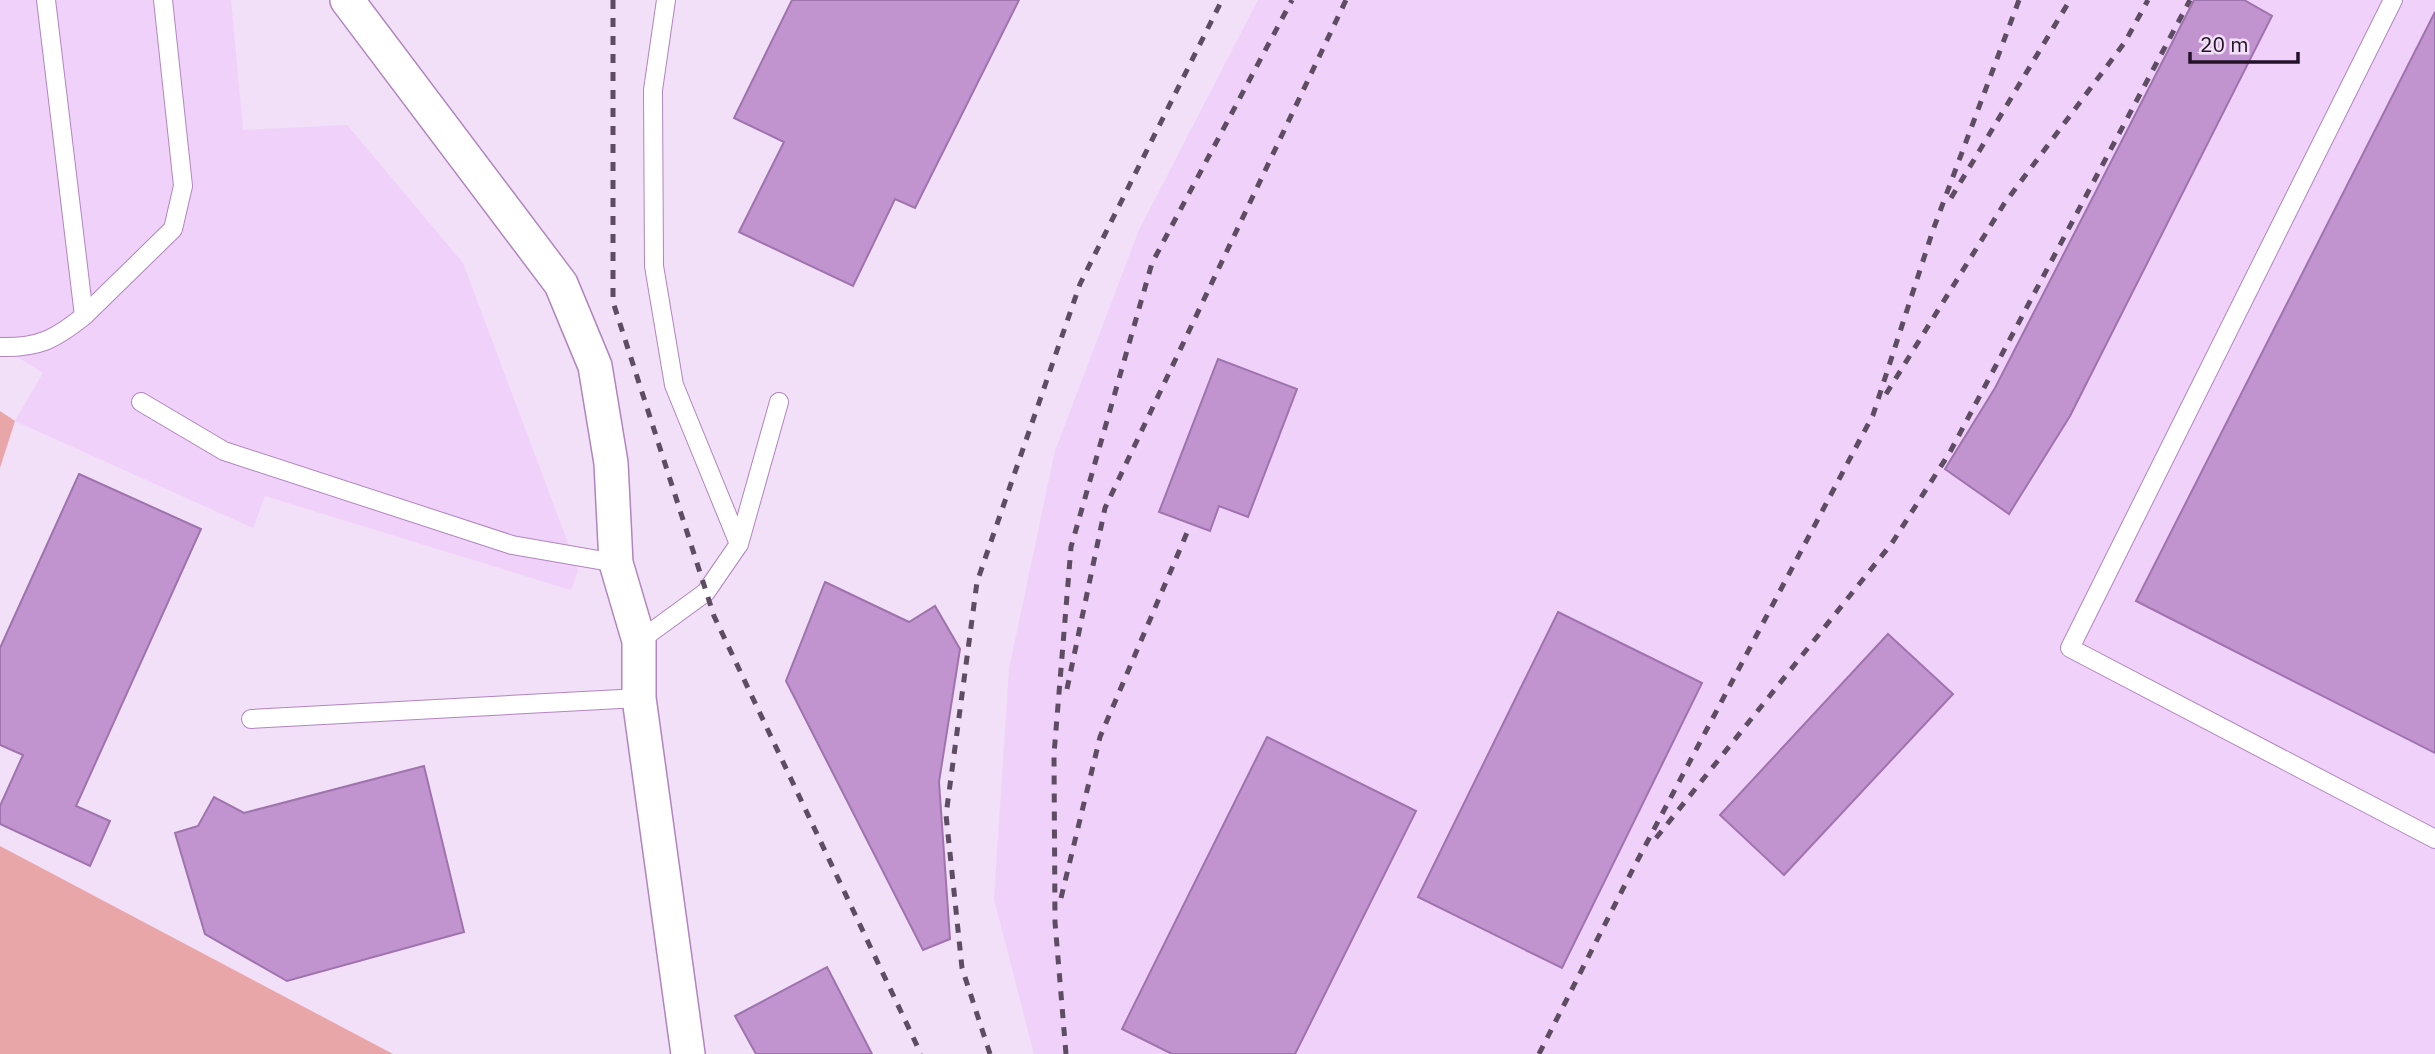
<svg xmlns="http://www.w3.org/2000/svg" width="2435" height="1054" font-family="'IBM Plex Sans',sans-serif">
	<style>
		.built { fill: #f0d1fa }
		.green { fill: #e9a6a8 }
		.building { fill: #c194d0; stroke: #9f73ad; stroke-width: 2 }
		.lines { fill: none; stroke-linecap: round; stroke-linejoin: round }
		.service-casing { stroke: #b185bf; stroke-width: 20 }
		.minor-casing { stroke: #b185bf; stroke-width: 36 }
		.service { stroke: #fff; stroke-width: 18 }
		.minor { stroke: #fff; stroke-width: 33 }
		.rail { stroke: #5e4c63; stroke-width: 5; stroke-dasharray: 9 9; stroke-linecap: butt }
	</style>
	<rect width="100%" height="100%" fill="#f2dff8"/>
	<g class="built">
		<path d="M0,0H231L243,130L347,125L463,263L578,570L571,590L265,496L253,528L15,421L43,373L0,346Z"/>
		<path d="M1258,0H2435V1054H1034L994,899L1009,669L1055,451L1139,230Z"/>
	</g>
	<g class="green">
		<path d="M0,411L15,421L0,468Z"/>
		<path d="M0,846L393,1054H0Z"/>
	</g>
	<g class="building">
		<path d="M792,0H1019L915,208L895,199L853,286L739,232L784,142L734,118Z"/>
		<path d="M2194,0H2244L2272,16L2070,416L2009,514L1945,469L1995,388Z"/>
		<path d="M2435,12V753L2136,601Z"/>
		<path d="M1218,359L1297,389L1248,517L1219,506L1210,531L1159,512Z"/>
		<path d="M79,474L201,529L76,806L110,821L90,866L0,824V806L23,755L0,745V648Z"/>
		<path d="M825,582L909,622L935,606L960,649L939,782L950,939L923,950L786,681Z"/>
		<path d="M1558,612L1702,683L1562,968L1418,897Z"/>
		<path d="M1888,634L1953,694L1784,875L1720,815Z"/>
		<path d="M1267,737L1416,811L1295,1054H1172L1122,1029Z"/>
		<path d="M424,766L464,932L287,981L205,934L175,833L198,826L214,797L244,813Z"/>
		<path d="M827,967L872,1054H756L735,1016Z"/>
	</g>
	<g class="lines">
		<g class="service-casing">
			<g id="service">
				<path d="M2393,0L2070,648L2435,839"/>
				<path d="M84,316L173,229L183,186L163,0"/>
				<path d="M0,347C38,348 54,340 84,316L46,0"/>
				<path d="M141,402L224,451L512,545L616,563"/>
				<path d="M739,544L779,402"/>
				<path d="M639,641L706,592L739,544L674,385L654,266L653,90L666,0"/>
				<path d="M251,719L639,698"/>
			</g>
		</g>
		<g class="minor-casing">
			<path id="minor" d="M347,0L561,284L595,366L611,463L616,563L639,641V698L688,1054"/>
		</g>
		<use href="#service" class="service"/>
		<use href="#minor" class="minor"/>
		<g class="rail">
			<path d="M613,0V302L714,616L921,1054"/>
			<path d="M1951,198L2070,0"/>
			<path d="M1886,394L2004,204L2125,42L2148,0"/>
			<path d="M1067,689L1105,508L1346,0"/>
			<path d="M1656,838L1892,543L1950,452L2190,0"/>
			<path d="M1061,898L1100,737L1189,528"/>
			<path d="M990,1054L962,968L946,815L977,582L1080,284L1222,0"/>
			<path d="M1066,1054L1055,922L1054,754L1071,547L1152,263L1292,0"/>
			<path d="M1539,1054L1634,867L1873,415L1933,230L2019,0"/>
		</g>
	</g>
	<path d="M2190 52v10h108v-10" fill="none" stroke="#231228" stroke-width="3.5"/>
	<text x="2200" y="52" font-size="21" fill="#231228" stroke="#f2dff8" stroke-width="5" paint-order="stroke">20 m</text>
</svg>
